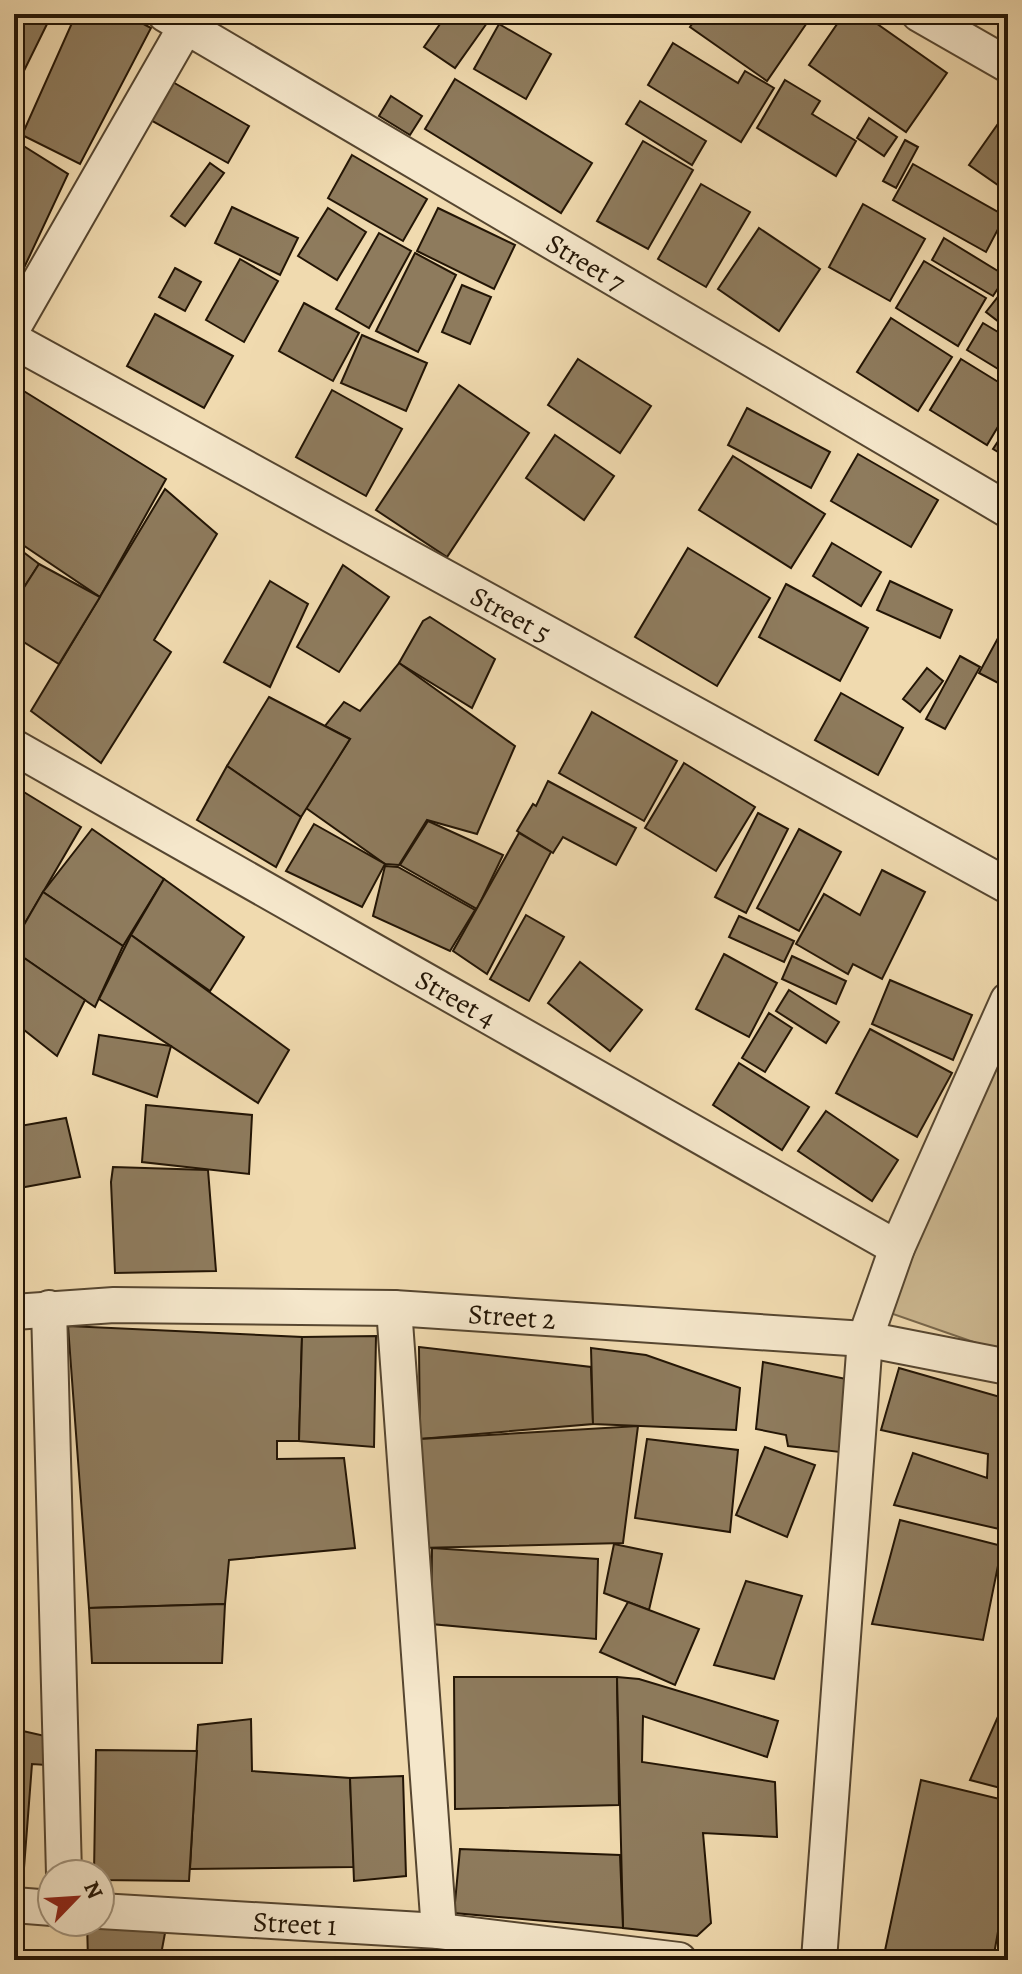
<svg xmlns="http://www.w3.org/2000/svg" width="1022" height="1974" font-family="Alegreya,serif">
	<style>
		.green { fill: #cdb992; stroke: #78674c; stroke-width: 2 }
		.building { fill: #8e7b5d; stroke: #231505; stroke-width: 2 }
		.lines { fill: none; stroke-linecap: round; stroke-linejoin: round }
		.street-casing { stroke: #564630; stroke-width: 38 }
		.street { stroke: #f5e7cb; stroke-width: 34 }
		.labels { text-anchor: middle; stroke-width: 6; stroke-linejoin: round; paint-order: stroke }
		.street-label { font-size: 28px; fill: #231505; stroke: #f5e7cb }
	</style>
	<rect width="100%" height="100%" fill="#f0daaf"/>
	<filter id="stains"><feTurbulence type="fractalNoise" baseFrequency=".0025" numOctaves="4"/><feColorMatrix values="0 0 0 0 .2 0 0 0 0 .09 0 0 0 0 .02 0 0 0 .5 -.17"/></filter>
	<radialGradient id="worn" r=".72"><stop offset=".6" stop-color="#630" stop-opacity="0"/><stop offset="1" stop-color="#630" stop-opacity=".3"/></radialGradient>
	<path class="green" d="M1008,1037V1354L870,1306Z"/>
	<g class="building">
		<path d="M14,14H52L14,91Z"/>
		<path d="M76,14H125L151,28L80,164L22,135Z"/>
		<path d="M447,14L492,16L455,68L424,47Z"/>
		<path d="M699,14H813L767,81L690,27Z"/>
		<path d="M844,14H863L947,73L906,132L809,65Z"/>
		<path d="M499,24L551,54L526,99L474,69Z"/>
		<path d="M673,43L738,83L745,71L774,88L741,142L648,85Z"/>
		<path d="M455,79L592,163L561,213L425,129Z"/>
		<path d="M785,80L820,101L812,114L856,141L836,176L757,128Z"/>
		<path d="M171,81L249,126L228,163L149,119Z"/>
		<path d="M391,96L422,116L410,135L379,116Z"/>
		<path d="M640,101L706,141L692,165L626,124Z"/>
		<path d="M1007,111L1008,112V192L969,165Z"/>
		<path d="M869,118L897,137L884,156L857,138Z"/>
		<path d="M14,140L68,174L23,270L14,282Z"/>
		<path d="M905,140L918,147L896,188L883,181Z"/>
		<path d="M643,141L693,170L648,249L597,221Z"/>
		<path d="M352,155L427,199L403,241L328,198Z"/>
		<path d="M210,163L224,173L185,226L171,216Z"/>
		<path d="M913,164L1005,216L986,252L893,200Z"/>
		<path d="M701,184L750,212L706,287L658,259Z"/>
		<path d="M863,204L925,239L890,301L829,267Z"/>
		<path d="M232,207L298,238L280,275L215,243Z"/>
		<path d="M328,208L366,232L337,280L298,256Z"/>
		<path d="M438,208L515,245L494,289L417,251Z"/>
		<path d="M759,228L820,269L779,331L718,289Z"/>
		<path d="M379,233L411,251L369,328L336,309Z"/>
		<path d="M944,238L1006,276L993,296L932,260Z"/>
		<path d="M415,253L456,275L418,352L376,331Z"/>
		<path d="M240,259L278,281L244,342L206,320Z"/>
		<path d="M924,261L986,298L958,346L896,308Z"/>
		<path d="M175,268L201,282L185,311L159,297Z"/>
		<path d="M1008,284V310L999,322L986,312Z"/>
		<path d="M462,285L491,297L470,344L442,332Z"/>
		<path d="M304,303L359,333L333,381L279,351Z"/>
		<path d="M155,314L233,356L204,408L127,366Z"/>
		<path d="M891,318L952,357L918,411L857,372Z"/>
		<path d="M983,323L1008,338V375L967,350Z"/>
		<path d="M362,335L427,363L406,411L341,383Z"/>
		<path d="M578,359L651,406L620,453L548,405Z"/>
		<path d="M961,359L1008,388V410L987,445L930,410Z"/>
		<path d="M14,385L166,479L100,597L14,539Z"/>
		<path d="M459,385L529,433L447,557L376,510Z"/>
		<path d="M332,390L402,429L366,496L296,457Z"/>
		<path d="M747,408L830,452L811,488L728,445Z"/>
		<path d="M1008,426V458L993,449Z"/>
		<path d="M555,435L614,476L584,520L526,478Z"/>
		<path d="M858,454L938,500L911,547L831,501Z"/>
		<path d="M733,456L825,514L791,568L699,510Z"/>
		<path d="M165,489L217,534L154,640L171,652L101,763L31,711Z"/>
		<path d="M832,543L881,572L861,606L813,576Z"/>
		<path d="M14,545L39,564L14,603Z"/>
		<path d="M688,548L770,598L717,686L635,637Z"/>
		<path d="M39,564L100,597L59,664L14,636V603Z"/>
		<path d="M343,565L389,597L339,672L297,647Z"/>
		<path d="M270,581L308,604L270,687L224,662Z"/>
		<path d="M890,581L952,610L940,638L877,610Z"/>
		<path d="M786,584L868,628L840,681L759,637Z"/>
		<path d="M430,617L495,659L472,708L399,663L423,621Z"/>
		<path d="M1004,627L1008,629V688L979,673Z"/>
		<path d="M960,656L980,667L945,729L926,719Z"/>
		<path d="M399,663L515,746L477,834L427,820L399,865L385,864L306,808L350,739L325,726L344,702L360,711Z"/>
		<path d="M927,668L943,681L920,712L903,699Z"/>
		<path d="M841,693L903,728L878,775L815,740Z"/>
		<path d="M269,697L350,739L301,817L227,766Z"/>
		<path d="M592,712L677,761L644,821L559,773Z"/>
		<path d="M684,763L755,807L716,871L645,828Z"/>
		<path d="M227,766L301,817L276,867L197,820Z"/>
		<path d="M548,781L636,828L616,865L563,837L553,853L517,831L533,804L536,806Z"/>
		<path d="M14,786L81,827L14,942Z"/>
		<path d="M758,813L788,829L746,913L715,897Z"/>
		<path d="M428,821L503,855L477,909L400,865Z"/>
		<path d="M314,824L385,864L362,907L286,871Z"/>
		<path d="M92,829L164,879L123,946L43,892Z"/>
		<path d="M799,829L841,852L799,931L757,908Z"/>
		<path d="M519,833L551,852L487,974L453,951Z"/>
		<path d="M385,866L398,867L475,910L450,951L373,916Z"/>
		<path d="M882,870L925,892L882,979L853,964L848,974L796,944L824,894L860,915Z"/>
		<path d="M164,879L244,937L210,991L131,935Z"/>
		<path d="M43,892L123,946L95,1007L14,951V942Z"/>
		<path d="M526,915L564,937L529,1001L490,979Z"/>
		<path d="M739,916L794,941L784,962L729,937Z"/>
		<path d="M131,935L289,1050L258,1103L99,999Z"/>
		<path d="M14,951L85,1000L57,1056L14,1022Z"/>
		<path d="M724,954L777,983L749,1037L696,1009Z"/>
		<path d="M792,956L846,981L836,1004L782,979Z"/>
		<path d="M580,962L642,1010L610,1051L548,1003Z"/>
		<path d="M890,980L972,1015L953,1060L872,1024Z"/>
		<path d="M789,990L839,1022L826,1043L776,1011Z"/>
		<path d="M769,1013L792,1028L765,1072L742,1058Z"/>
		<path d="M870,1029L952,1073L917,1137L836,1093Z"/>
		<path d="M99,1035L171,1046L157,1097L93,1074Z"/>
		<path d="M739,1063L809,1107L782,1150L713,1105Z"/>
		<path d="M146,1105L252,1115L249,1174L142,1162Z"/>
		<path d="M826,1111L898,1160L872,1201L798,1151Z"/>
		<path d="M66,1118L80,1177L14,1189V1127Z"/>
		<path d="M113,1167L208,1170L216,1271L115,1273L111,1182Z"/>
		<path d="M68,1326L302,1337L299,1441H277V1459L344,1458L355,1548L229,1560L225,1604L89,1608Z"/>
		<path d="M376,1336L374,1447L299,1441L302,1337Z"/>
		<path d="M419,1347L591,1367L593,1424L420,1439Z"/>
		<path d="M591,1348L646,1355L740,1388L736,1430L593,1424Z"/>
		<path d="M763,1362L851,1380L840,1452L788,1446L786,1435L756,1429Z"/>
		<path d="M899,1368L1007,1399L1008,1395V1531L894,1505L913,1453L987,1478L988,1454L881,1430Z"/>
		<path d="M638,1426L623,1543L420,1548V1439Z"/>
		<path d="M647,1439L738,1450L730,1532L635,1518Z"/>
		<path d="M765,1447L815,1465L787,1537L736,1515Z"/>
		<path d="M900,1520L1002,1546L983,1640L872,1624Z"/>
		<path d="M614,1544L662,1554L649,1610L604,1593Z"/>
		<path d="M432,1548L598,1559L596,1639L431,1624Z"/>
		<path d="M746,1581L802,1596L774,1679L714,1665Z"/>
		<path d="M628,1602L699,1629L675,1685L600,1652Z"/>
		<path d="M225,1604L222,1663H92L89,1608Z"/>
		<path d="M454,1677H617L619,1805L455,1809Z"/>
		<path d="M617,1677L639,1679L778,1721L767,1757L643,1716L642,1762L775,1782L777,1837L703,1833L711,1923L697,1936L623,1928Z"/>
		<path d="M1008,1694V1790L970,1780Z"/>
		<path d="M251,1719L252,1771L350,1778L354,1867L190,1869L198,1725Z"/>
		<path d="M14,1729L45,1736L46,1765L32,1764L24,1868L14,1867Z"/>
		<path d="M96,1750L197,1751L189,1881L100,1880V1874H94Z"/>
		<path d="M403,1776L406,1876L354,1881L350,1778Z"/>
		<path d="M921,1780L1008,1801V1875L993,1960H883Z"/>
		<path d="M460,1849L620,1855L623,1928L454,1913Z"/>
		<path d="M87,1922L165,1933L160,1960H88Z"/>
	</g>
	<g class="lines">
		<g class="street-casing">
			<g id="street">
				<path d="M165,14L1008,510"/>
				<path d="M919,14L1008,65"/>
				<path d="M14,326L186,26"/>
				<path d="M14,341L1008,886"/>
				<path d="M14,747L897,1248"/>
				<path d="M49,1308L64,1874"/>
				<path d="M394,1308L439,1931"/>
				<path d="M14,1312L114,1305L394,1308L865,1339L1008,1367"/>
				<path d="M14,1905L52,1908"/>
				<path d="M100,1911L439,1931L679,1960"/>
				<path d="M819,1960L865,1339L897,1248L1008,1000"/>
			</g>
		</g>
		<use href="#street" class="street"/>
	</g>
	<g class="labels">
		<g class="street-label">
			<text transform="translate(586 262) rotate(31)" y="10">Street 7</text>
			<text transform="translate(511 614) rotate(29)" y="10">Street 5</text>
			<text transform="translate(456 998) rotate(30)" y="10">Street 4</text>
			<text transform="translate(512 1316) rotate(4)" y="10">Street 2</text>
			<text transform="translate(295 1923) rotate(3)" y="10">Street 1</text>
		</g>
	</g>
	<rect width="1022" height="1974" fill="none" stroke="#f0daaf" stroke-width="48"/>
	<rect x="16" y="16" width="990" height="1942" fill="none" stroke="#231505" stroke-width="4"/>
	<rect x="24" y="24" width="974" height="1926" fill="none" stroke="#231505" stroke-width="2"/>
	<g transform="translate(76 1898) rotate(65)"><circle r="38" fill="#f5e7cb" stroke="#a1937c" stroke-width="2"/>
	<path d="M0-6L14 30L0 20L-14 30Z" fill="#8f2418"/>
	<text y="-12" font-size="22" font-weight="bold" text-anchor="middle" fill="#231505">N</text>
	</g>
	<rect width="100%" height="100%" filter="url(#stains)"/>
	<rect width="100%" height="100%" fill="url(#worn)"/>
</svg>
